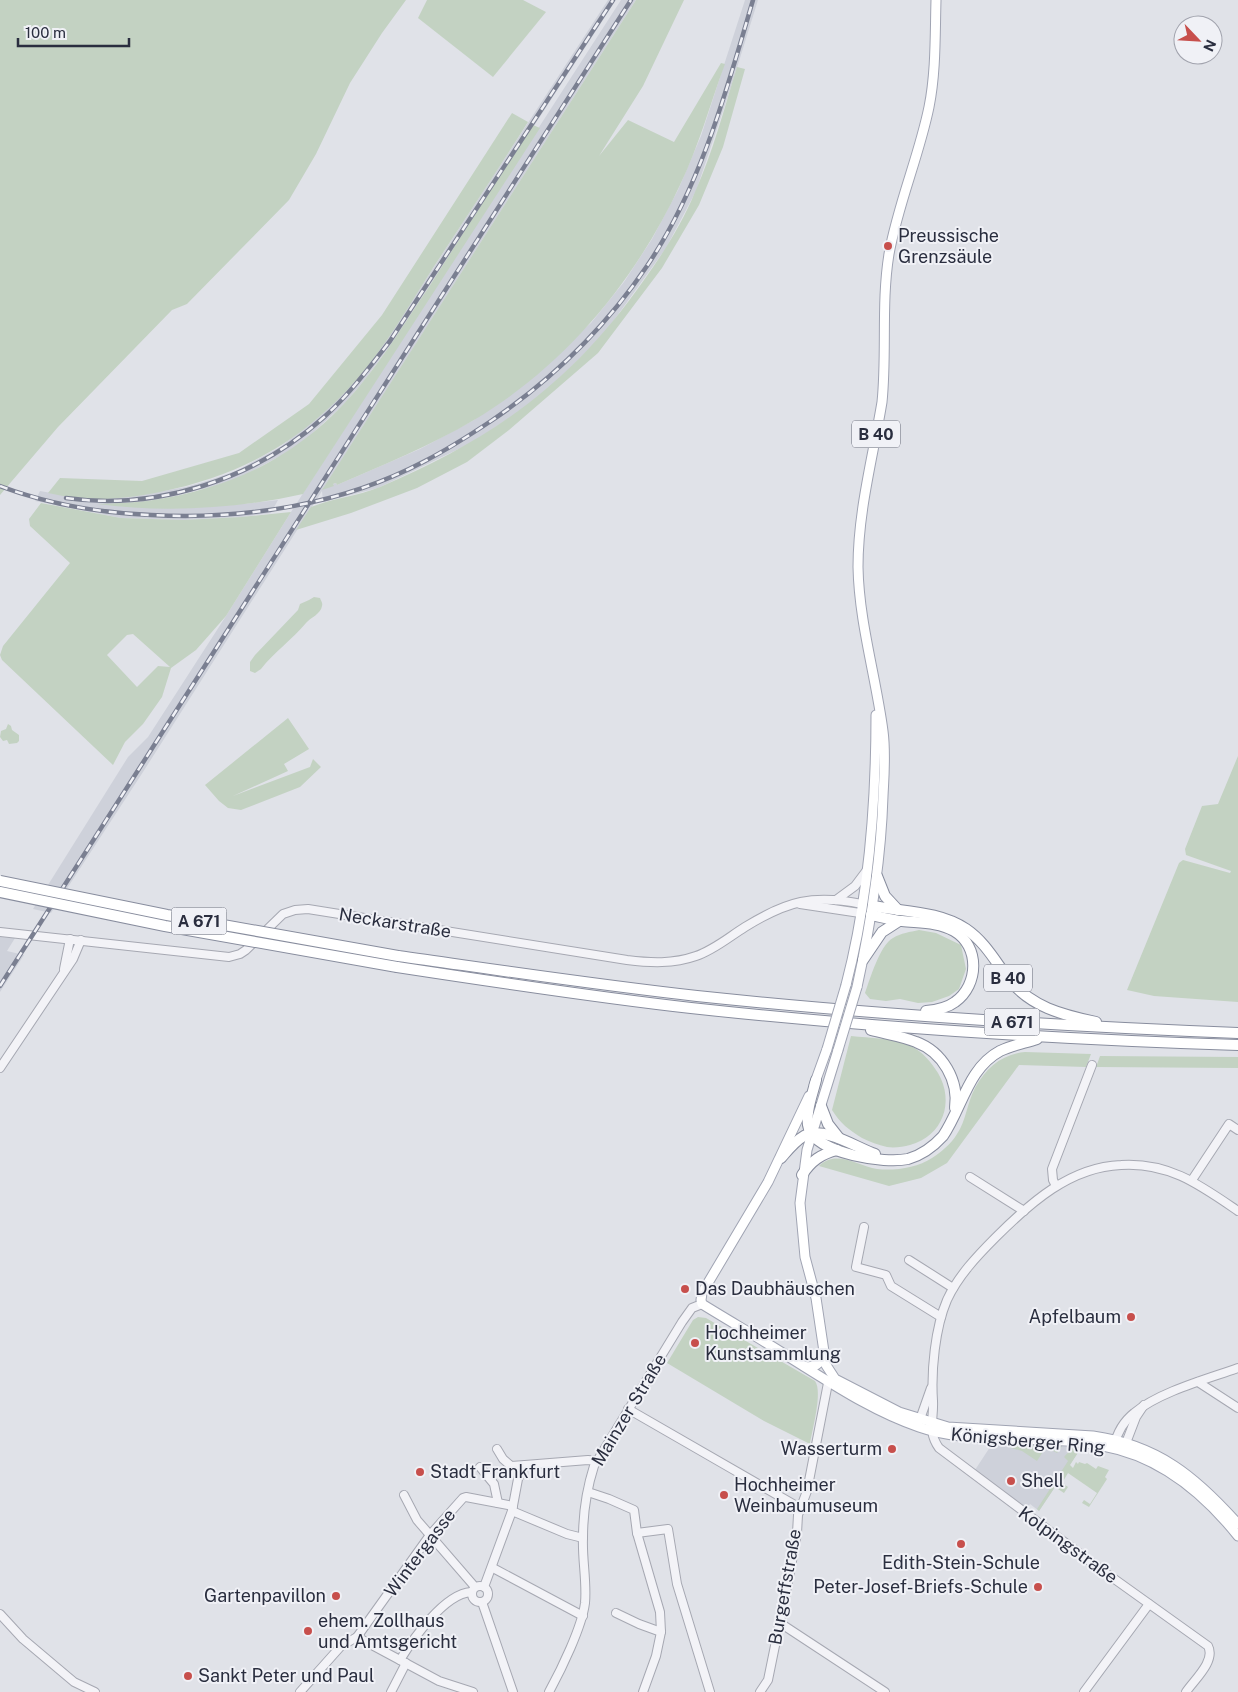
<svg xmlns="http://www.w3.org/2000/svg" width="1238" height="1692" font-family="'Public Sans',sans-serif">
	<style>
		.built { fill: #ced1da }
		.green { fill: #c3d2c2; fill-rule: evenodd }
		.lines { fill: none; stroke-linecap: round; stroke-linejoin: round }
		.minor-casing { stroke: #a6a8b2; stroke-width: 10 }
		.major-casing { stroke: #a0a4b3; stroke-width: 11 }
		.highway-casing { stroke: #888d9e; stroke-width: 12 }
		.minor { stroke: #f3f3f7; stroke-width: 8 }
		.major { stroke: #fff; stroke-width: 9 }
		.highway { stroke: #fff; stroke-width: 10 }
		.rail-casing { stroke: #7a7f91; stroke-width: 4.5 }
		.rail { stroke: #f0f1f6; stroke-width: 2.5; stroke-dasharray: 8; stroke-linecap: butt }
		.major-bridge-casing { stroke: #a0a4b3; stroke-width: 11; stroke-linecap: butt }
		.highway-bridge-casing { stroke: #888d9e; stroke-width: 12; stroke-linecap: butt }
		.major-bridge { stroke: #fff; stroke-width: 9 }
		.highway-bridge { stroke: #fff; stroke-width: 10 }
		.poi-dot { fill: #c74f4c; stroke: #f0f1f6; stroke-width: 2 }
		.labels { text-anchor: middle; stroke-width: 4; stroke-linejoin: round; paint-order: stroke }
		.shield { fill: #f0f1f6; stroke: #656876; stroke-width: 1 }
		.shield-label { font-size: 16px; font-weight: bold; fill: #2a2e3f }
		.poi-label { font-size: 18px; fill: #2a2e3f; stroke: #f0f1f6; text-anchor: start }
		.street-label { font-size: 18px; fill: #2a2e3f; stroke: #f0f1f6 }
	</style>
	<rect width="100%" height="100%" fill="#e0e2e8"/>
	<g class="built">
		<path d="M608,0H616L393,342L363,382L343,405L305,440L284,454L239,478L212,487L153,500L101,504H243L278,500L271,513L241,517L183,520L121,518L35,501L40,491L79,498L128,497L186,487L210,480L236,471L280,447L322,414L359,377L387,339Z"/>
		<path d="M621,0H636L323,489L336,483L337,485L420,449L474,420L591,323L624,282L652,239L678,190L701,136L745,0H758L731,87L696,191L666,248L604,334L555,383L520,411L473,442L378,488L323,502L322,491L143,772L51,913L33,909L128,757L148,737L226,616L291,512Z"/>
		<path d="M0,937L15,938L7,951L24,955L0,992Z"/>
		<path d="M992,1444L1034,1445L1081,1448L1039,1511L1030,1504L1027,1508L975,1470Z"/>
	</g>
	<g class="green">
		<path d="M0,0H406L382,33L350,83L316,154L289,200L187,304L172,310L58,427L0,495Z"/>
		<path d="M427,0H523L546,12L493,77L418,18Z"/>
		<path d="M636,0H684L643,86L599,156L628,120L674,142L721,63L725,64C710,104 699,146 680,185C636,280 565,366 474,420C430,446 383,465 337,485L336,483L333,484L334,486L322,490Z"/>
		<path d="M737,67L745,69L723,147L699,205L662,268L598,353L509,430L467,462L417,488L351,513L296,530L311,507C334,498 358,496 380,487C493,439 573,382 644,280C663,253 682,224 695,192C713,152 724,109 737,67Z"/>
		<path d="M512,113L528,122C497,171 465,219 433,268C410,304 387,344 359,377C303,441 243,475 160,492C134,497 105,501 78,498C68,497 58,495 48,493L60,478L142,481L239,453L309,404L382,315Z"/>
		<path d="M533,125L540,128L303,494C236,509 164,513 97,504C116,503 135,503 153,500C239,487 307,451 362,383C387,353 407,319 429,287C463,233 498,179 533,125Z"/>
		<path d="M41,503L121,518L183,520L241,517L291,512L226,616L196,650L171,668L162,697L143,724L125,742L113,765L2,660L0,655L3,646L70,563L30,526L29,519ZM133,634L170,667L158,666L137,687L107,655L127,635Z"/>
		<path d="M314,597L320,598C321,601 323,603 322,606C321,614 310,618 306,623C293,639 274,652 261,669L255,673L250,671V662L255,655L298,610L300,604L309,600Z"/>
		<path d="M288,718L309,749L284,764L288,771L233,796L310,767L313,759L321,767L300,787L241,810L228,808L219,801L205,785Z"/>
		<path d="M8,724L11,726L12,730L19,735V741L17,743L9,744L7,740L3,741L0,737L1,731L6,729Z"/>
		<path d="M1238,756V1002L1154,996L1127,990L1179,863L1183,860L1230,873L1231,871L1186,855L1185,849L1202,806L1218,804Z"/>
		<path d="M919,930L936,933L961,945L966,969L959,989L949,996L932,1002L918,1003L900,999L886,1001L870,999L865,993C870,979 880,945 893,938C901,933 910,932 919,930Z"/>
		<path d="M851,1036C870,1038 894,1038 911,1046C923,1052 931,1062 938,1073C955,1102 943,1136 910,1145C903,1147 894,1148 887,1147C878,1145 870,1142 862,1138C849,1130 840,1123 832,1110Z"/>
		<path d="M1025,1052L1091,1054L1086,1067L1019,1065L947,1163L921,1178L889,1186L819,1166C836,1149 858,1166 877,1169C894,1171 917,1168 932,1158C941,1152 951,1144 957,1134C966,1121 967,1103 975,1088C986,1068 1002,1054 1025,1052Z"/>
		<path d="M1100,1056L1238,1057V1068L1096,1067Z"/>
		<path d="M698,1317L706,1318L815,1381C823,1392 812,1430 810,1444L764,1421L667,1363L693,1320Z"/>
		<path d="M1008,1445L1062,1446L1057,1453L1046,1447L1037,1461L1022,1451L1011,1448Z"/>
		<path d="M1073,1447L1081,1448L1070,1465L1073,1468L1076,1462L1078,1464L1079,1462L1085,1464L1087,1463L1096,1469L1098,1466L1109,1470L1105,1477L1107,1479L1089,1507L1082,1503L1084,1500L1090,1504L1097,1493L1068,1473L1062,1483L1068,1487L1064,1493L1055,1487L1039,1511L1037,1509L1068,1461L1064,1457Z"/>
	</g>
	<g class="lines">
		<g class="minor-casing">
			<g id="minor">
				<path d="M836,900L855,886L867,870"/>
				<path d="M800,904L860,913"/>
				<path d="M0,932L229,957L240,954L246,950L283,914L295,910L308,909L627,960C651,963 673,964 696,956C714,950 729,937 745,927C787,901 813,894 862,904"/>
				<path d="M64,969L70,939"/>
				<path d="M0,1068L73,959L81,940"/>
				<path d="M970,1177L1024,1211"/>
				<path d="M1192,1180L1229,1124L1238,1130"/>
				<path d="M1056,1186L1053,1180L1052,1169L1092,1065"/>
				<path d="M864,1227L856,1267L886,1275L891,1286L941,1317"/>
				<path d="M909,1260L953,1288"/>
				<path d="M1198,1382L1238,1408"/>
				<path d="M628,1409L800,1508"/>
				<path d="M919,1422L931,1388"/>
				<path d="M1114,1446C1117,1433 1124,1421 1134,1413C1159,1392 1207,1379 1238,1368"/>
				<path d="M1122,1446L1126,1443L1136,1417L1144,1405"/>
				<path d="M497,1449L503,1459L511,1466L525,1465"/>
				<path d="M480,1467L494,1484L498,1503"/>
				<path d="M588,1492L609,1499L634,1510L637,1533L660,1612L661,1632L656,1656L643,1692"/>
				<path d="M404,1495L417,1520L475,1587"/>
				<path d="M512,1511L567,1534L583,1538"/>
				<path d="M637,1533L668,1529L677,1584L710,1692"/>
				<path d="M493,1568L583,1616"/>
				<circle cx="480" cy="1594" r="8"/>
				<path d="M484,1587L512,1511L518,1479L525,1465L588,1460L596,1461"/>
				<path d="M482,1602L513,1692"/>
				<path d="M616,1613L639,1624L661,1632"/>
				<path d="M0,1614L23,1639L74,1682L95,1692"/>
				<path d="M780,1623L885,1692"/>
				<path d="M357,1637L430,1535L463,1498L466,1497L513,1506"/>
				<path d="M400,1660C413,1639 444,1594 471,1592"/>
				<path d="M300,1692L341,1646L357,1637L439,1681L473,1692"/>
				<path d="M391,1692L406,1663"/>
				<path d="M549,1692C561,1670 582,1627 585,1603C587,1582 582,1559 583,1538C583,1514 587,1488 594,1466L682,1322L692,1308L702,1304"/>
				<path d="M760,1692L768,1680L790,1572L797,1533L798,1515L807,1491L828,1383L833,1379"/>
				<path d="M1084,1692L1149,1604"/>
				<path d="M1186,1692C1194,1680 1216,1661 1208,1646L1099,1568L939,1448C927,1431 934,1420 933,1401C931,1371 935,1328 947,1300C958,1276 977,1256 996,1237C1030,1203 1070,1167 1121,1165C1169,1162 1200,1185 1238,1211"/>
			</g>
		</g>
		<g class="major-casing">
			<g id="major">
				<path d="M846,985C869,897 876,805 876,715"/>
				<path d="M857,987C871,923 881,861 883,796C884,775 886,753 883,731C876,677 859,622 858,567C858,511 873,457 882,402C887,353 881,303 889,254C898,204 919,156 929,107C936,72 935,35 936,0"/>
				<path d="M838,1050L807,1150L800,1203L805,1257L816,1298L826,1365L835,1379L899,1412L948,1427L1093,1436C1158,1445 1196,1477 1238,1524"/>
				<path d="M814,1085L827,1049"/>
				<path d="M809,1096L768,1182L702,1293L701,1300L702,1304C731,1322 761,1339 789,1357C831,1383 872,1411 919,1427C950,1438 983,1438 1016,1439C1045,1440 1074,1440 1103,1446C1159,1456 1203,1492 1238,1536"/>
				<path d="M804,1366C815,1369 821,1363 824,1353"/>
			</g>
		</g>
		<g class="highway-casing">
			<g id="highway">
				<path d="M877,876L885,896L898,910"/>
				<path d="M873,906C904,912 939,911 966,929C985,942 995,961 1008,978C1030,1007 1063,1015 1096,1022"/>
				<path d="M871,915C881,917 892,920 902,921C919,923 938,922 954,931C980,946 979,985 955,1002C947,1008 937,1010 926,1011"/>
				<path d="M398,956C498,970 597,985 697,996C877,1015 1057,1026 1238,1033"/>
				<path d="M863,960L882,932L899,921"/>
				<path d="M397,967C495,982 593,997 691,1008C873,1028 1055,1039 1238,1045"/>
				<path d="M871,1030C886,1034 902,1036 916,1042C943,1052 959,1081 955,1108"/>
				<path d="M816,1080C813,1093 804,1115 809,1129C819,1154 884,1164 908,1159C922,1155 933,1147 943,1136C962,1108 968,1068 1000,1051C1012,1045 1025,1043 1037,1039"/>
				<path d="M821,1106L828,1124L839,1138"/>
				<path d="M781,1158C788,1150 795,1141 804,1136C825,1126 855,1147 875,1154"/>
				<path d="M802,1175C811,1161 821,1154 837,1150"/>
			</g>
		</g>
		<use href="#minor" class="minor"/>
		<use href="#major" class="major"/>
		<use href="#highway" class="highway"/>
		<g class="rail-casing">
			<g id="rail">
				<path d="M0,486C48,504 100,513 151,515C244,520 342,505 425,461C448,449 470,435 491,421C553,379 605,328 647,266C701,186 726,92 753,0"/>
				<path d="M66,498C157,511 255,479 323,418C348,396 369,368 390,341L613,0"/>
				<path d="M0,986L631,0"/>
			</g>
		</g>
		<use href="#rail" class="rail"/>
		<g class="major-bridge-casing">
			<g id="major-bridge">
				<path d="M827,1049L846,985"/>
				<path d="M838,1050L857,987"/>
			</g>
		</g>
		<g class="highway-bridge-casing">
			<g id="highway-bridge">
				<path d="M0,881L167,915L398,956"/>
				<path d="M0,892L165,926L397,967"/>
			</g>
		</g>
		<use href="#major-bridge" class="major-bridge"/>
		<use href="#highway-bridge" class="highway-bridge"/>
	</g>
	<g class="poi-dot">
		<circle cx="888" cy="246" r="5"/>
		<circle cx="685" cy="1289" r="5"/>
		<circle cx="1131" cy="1317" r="5"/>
		<circle cx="695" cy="1343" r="5"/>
		<circle cx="892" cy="1449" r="5"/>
		<circle cx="420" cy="1472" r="5"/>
		<circle cx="1011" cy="1481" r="5"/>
		<circle cx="724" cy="1495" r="5"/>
		<circle cx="961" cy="1544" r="5"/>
		<circle cx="1038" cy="1587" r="5"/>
		<circle cx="336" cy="1596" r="5"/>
		<circle cx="308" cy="1631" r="5"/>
		<circle cx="188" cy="1676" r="5"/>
	</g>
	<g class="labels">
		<g class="shield">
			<rect x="852" y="420.5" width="48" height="27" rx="4"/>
			<rect x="171.5" y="907.5" width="55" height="27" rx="4"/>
			<rect x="984" y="964.5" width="48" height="27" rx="4"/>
			<rect x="984.5" y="1008.5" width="55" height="27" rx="4"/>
		</g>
		<g class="shield-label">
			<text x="876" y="440">B 40</text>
			<text x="199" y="927">A 671</text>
			<text x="1008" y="984">B 40</text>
			<text x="1012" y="1028">A 671</text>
		</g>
		<g class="poi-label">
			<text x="898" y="242">Preussische<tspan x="898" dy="21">Grenzsäule</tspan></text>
			<text x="695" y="1295">Das Daubhäuschen</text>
			<text x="1121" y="1323" text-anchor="end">Apfelbaum</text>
			<text x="705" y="1339">Hochheimer<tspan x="705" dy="21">Kunstsammlung</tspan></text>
			<text x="882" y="1455" text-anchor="end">Wasserturm</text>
			<text x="430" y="1478">Stadt Frankfurt</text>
			<text x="1021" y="1487">Shell</text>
			<text x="734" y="1491">Hochheimer<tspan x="734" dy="21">Weinbaumuseum</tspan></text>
			<text x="961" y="1569" text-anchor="middle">Edith-Stein-Schule</text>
			<text x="1028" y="1593" text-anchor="end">Peter-Josef-Briefs-Schule</text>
			<text x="326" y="1602" text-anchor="end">Gartenpavillon</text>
			<text x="318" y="1627">ehem. Zollhaus<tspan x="318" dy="21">und Amtsgericht</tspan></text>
			<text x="198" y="1682">Sankt Peter und Paul</text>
		</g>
		<g class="street-label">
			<text transform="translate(395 923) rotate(9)" y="6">Neckarstraße</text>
			<text transform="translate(629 1410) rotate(-59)" y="6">Mainzer Straße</text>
			<text transform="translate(1028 1441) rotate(5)" y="6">Königsberger Ring</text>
			<text transform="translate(1068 1545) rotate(36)" y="6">Kolpingstraße</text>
			<text transform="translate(420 1553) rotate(-53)" y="6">Wintergasse</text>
			<text transform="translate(785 1587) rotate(-80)" y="6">Burgeffstraße</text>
		</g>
	</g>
	<g transform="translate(1198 40) rotate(115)"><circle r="24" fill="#f0f1f6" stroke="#a1a3ad"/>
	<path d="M0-4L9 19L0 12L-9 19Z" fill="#c74f4c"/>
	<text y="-8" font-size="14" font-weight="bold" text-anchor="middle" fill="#2a2e3f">N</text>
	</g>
	<path d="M18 38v8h111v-8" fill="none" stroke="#2a2e3f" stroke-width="2.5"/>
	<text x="25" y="38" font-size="15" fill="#2a2e3f" stroke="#f0f1f6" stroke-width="4" paint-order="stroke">100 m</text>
</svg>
